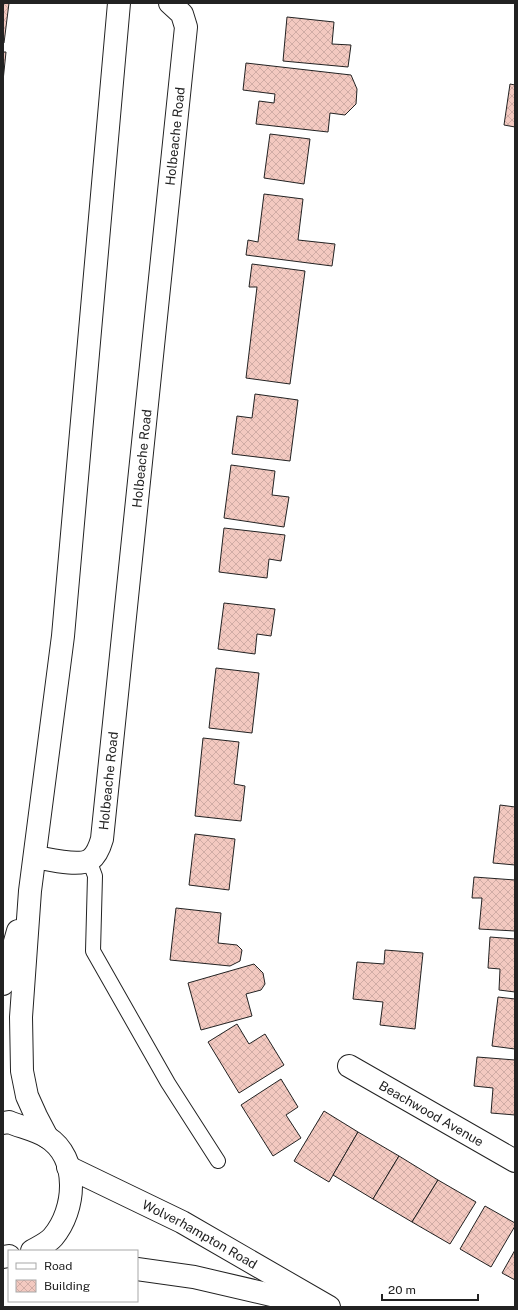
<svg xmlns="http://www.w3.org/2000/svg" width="518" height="1310" font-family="'Public Sans',sans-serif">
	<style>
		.building { fill: url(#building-cross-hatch); stroke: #222 }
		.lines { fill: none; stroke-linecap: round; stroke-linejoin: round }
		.service-casing { stroke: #222; stroke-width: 16 }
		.minor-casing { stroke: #222; stroke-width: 24 }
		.trunk-casing { stroke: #222; stroke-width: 24 }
		.service { stroke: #fff; stroke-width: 14 }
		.minor { stroke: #fff; stroke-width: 22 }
		.trunk { stroke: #fff; stroke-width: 22 }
		.labels { text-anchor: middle; stroke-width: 3; stroke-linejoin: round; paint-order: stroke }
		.street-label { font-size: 13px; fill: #222; stroke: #fff }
	</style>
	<defs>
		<pattern id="building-cross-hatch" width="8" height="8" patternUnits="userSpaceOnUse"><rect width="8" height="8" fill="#f3c9c0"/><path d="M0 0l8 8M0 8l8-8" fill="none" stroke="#d0aca5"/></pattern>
	</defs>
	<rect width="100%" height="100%" fill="#fff"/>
	<g class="building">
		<path d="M3,3H9L4,43H3Z"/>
		<path d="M287,17L334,22L332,44L351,45L348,67L283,61Z"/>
		<path d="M3,52H6L3,81Z"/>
		<path d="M246,63L351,75L357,89L356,104L345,115L330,113L328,132L256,124L259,101L274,103L275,94L243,90Z"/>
		<path d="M510,84L515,85V127L504,125Z"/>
		<path d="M270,134L310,139L304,184L264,178Z"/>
		<path d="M264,194L303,199L298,240L335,244L332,266L246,255L248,240L258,242Z"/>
		<path d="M252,264L305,271L290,384L246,378L257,287H249Z"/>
		<path d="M255,394L298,400L290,461L232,454L237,416L252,418Z"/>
		<path d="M231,465L275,471L272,495L289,497L284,527L224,518Z"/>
		<path d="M224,528L285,535L281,561L269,559L267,578L219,572Z"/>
		<path d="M224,603L275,609L271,636L257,634L255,654L218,649Z"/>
		<path d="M216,668L259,673L252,733L209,728Z"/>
		<path d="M203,738L239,742L234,784L245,786L241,821L195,816Z"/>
		<path d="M500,805L515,807V865L493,863Z"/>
		<path d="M195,834L235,839L229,890L189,885Z"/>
		<path d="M474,877L515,880V931L479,929L482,898H472Z"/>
		<path d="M176,908L221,913L218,943L237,945L242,950L240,961L230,966L170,960Z"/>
		<path d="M490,937L515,939V992L499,990L500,969L488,968Z"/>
		<path d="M385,950L423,953L415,1029L380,1025L383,1002L353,999L357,962L384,964Z"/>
		<path d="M254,964L263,973L265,984L261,990L246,994L252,1016L201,1030L188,983Z"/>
		<path d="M498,997L515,999V1049L492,1046Z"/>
		<path d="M237,1024L249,1044L265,1034L284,1065L239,1093L208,1042Z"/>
		<path d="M477,1057L515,1060V1115L491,1113L493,1088L474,1086Z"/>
		<path d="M281,1079L298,1107L286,1115L301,1138L273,1156L241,1105Z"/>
		<path d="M324,1111L358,1132L329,1182L294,1161Z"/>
		<path d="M358,1132L399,1156L373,1199L333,1175Z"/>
		<path d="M399,1156L438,1180L412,1222L373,1199Z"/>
		<path d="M438,1180L476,1202L450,1244L412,1222Z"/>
		<path d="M485,1206L515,1223V1226L491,1267L460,1249Z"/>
		<path d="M515,1250V1280L502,1273Z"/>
	</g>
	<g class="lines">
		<g class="service-casing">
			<path id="service" d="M89,860L95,876L93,951L168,1083L218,1161"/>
		</g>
		<g class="minor-casing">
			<g id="minor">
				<path id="s1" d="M35,857C48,859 78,867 90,860C97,855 100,846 102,839L186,27L182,14L170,3"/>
				<path id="s2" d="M349,1066L515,1161"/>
			</g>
		</g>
		<g class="trunk-casing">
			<g id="trunk">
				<path d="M3,984L18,931"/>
				<path d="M3,1123L9,1122C21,1127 36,1130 47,1137C80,1158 76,1210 53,1237C48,1243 39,1247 32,1251"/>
				<path d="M47,1137L36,1116L27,1096L22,1071L21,1017L30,891L63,636L119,3"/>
				<path id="s3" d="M68,1167L182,1222L329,1307"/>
				<path d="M3,1257L9,1256"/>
				<path d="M137,1269L194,1277L310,1304"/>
			</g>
		</g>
		<use href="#service" class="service"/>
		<use href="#minor" class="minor"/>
		<use href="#trunk" class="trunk"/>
	</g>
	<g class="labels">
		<g class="street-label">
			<text dy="5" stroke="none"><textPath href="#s1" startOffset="787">Holbeache Road</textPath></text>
			<text dy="5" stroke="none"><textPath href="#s1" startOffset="463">Holbeache Road</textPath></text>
			<text dy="5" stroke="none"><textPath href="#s1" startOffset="139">Holbeache Road</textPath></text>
			<text dy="5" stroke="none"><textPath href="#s2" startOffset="95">Beachwood Avenue</textPath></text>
			<text dy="5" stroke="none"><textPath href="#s3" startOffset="148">Wolverhampton Road</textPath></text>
		</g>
	</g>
	<rect width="518" height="1310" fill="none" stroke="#222222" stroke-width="8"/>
	<rect x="8" y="1250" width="130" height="52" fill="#ffffff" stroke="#a7a7a7"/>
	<rect x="16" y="1263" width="20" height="6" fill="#ffffff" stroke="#a7a7a7"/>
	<text x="44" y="1270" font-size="12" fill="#222222">Road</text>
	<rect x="16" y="1280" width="20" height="12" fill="url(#building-cross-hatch)" stroke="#a7a7a7"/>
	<text x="44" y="1290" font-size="12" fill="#222222">Building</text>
	<path d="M382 1294v6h96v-6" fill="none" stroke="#222222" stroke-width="2"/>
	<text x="388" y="1294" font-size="12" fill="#222222" stroke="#ffffff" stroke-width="3" paint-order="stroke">20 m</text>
</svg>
